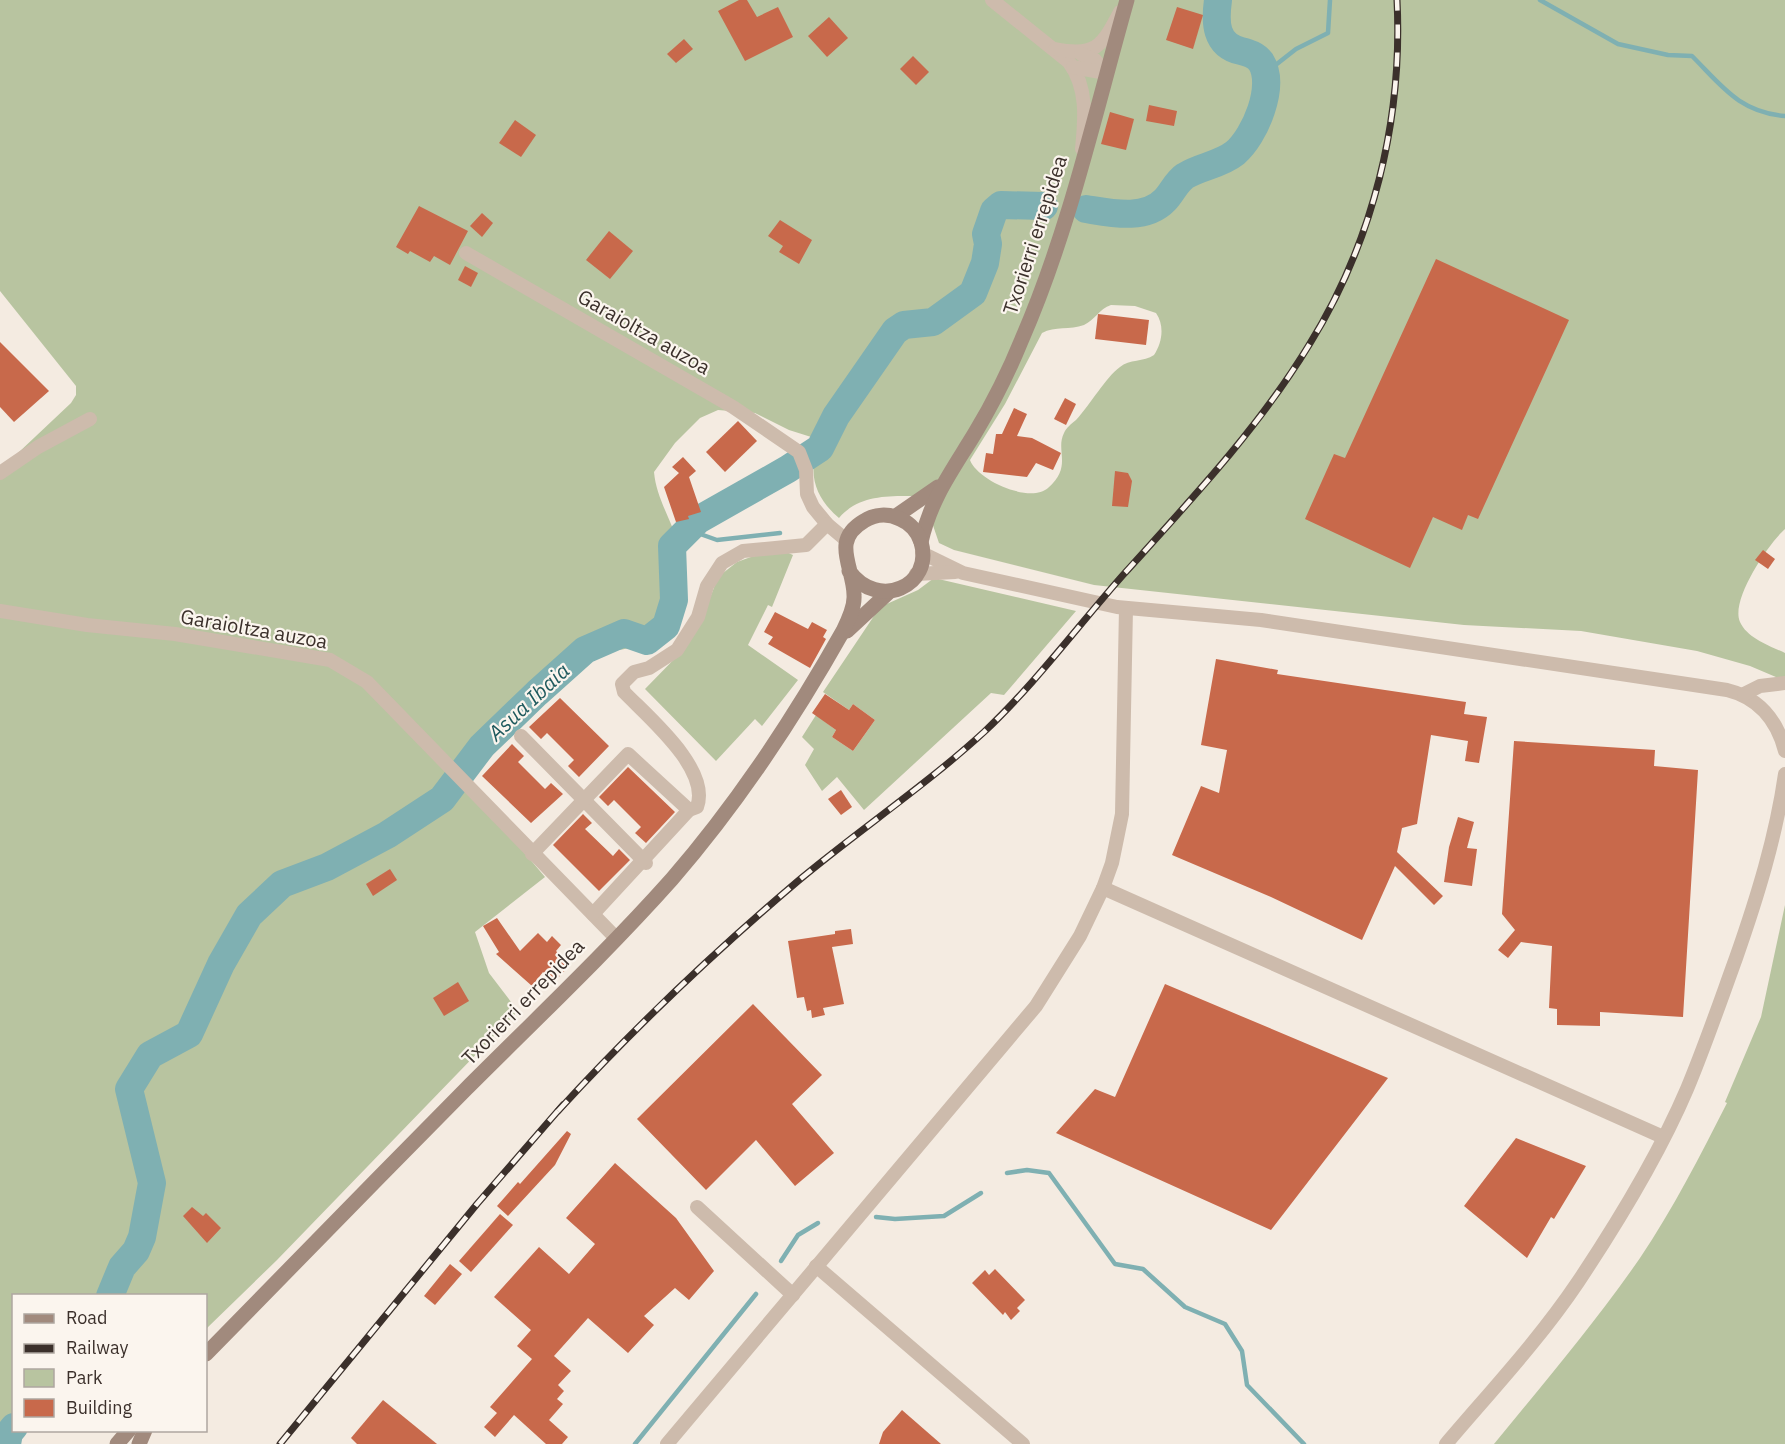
<svg xmlns="http://www.w3.org/2000/svg" width="1785" height="1444" font-family="'IBM Plex Sans',sans-serif">
	<style>
		.green { fill: #b8c4a0; fill-rule: evenodd }
		.lines { fill: none; stroke-linecap: round; stroke-linejoin: round }
		.stream { stroke: #7fb0b2; stroke-width: 4.5 }
		.river { stroke: #7fb0b2; stroke-width: 28 }
		.building { fill: #c8694b }
		.street { stroke: #cdbbac; stroke-width: 14 }
		.secondary { stroke: #a18a7d; stroke-width: 15 }
		.rail-casing { stroke: #3b302b; stroke-width: 7 }
		.rail { stroke: #fbf5ee; stroke-width: 4.5; stroke-dasharray: 14; stroke-linecap: butt }
		.labels { text-anchor: middle; stroke-width: 4.5; stroke-linejoin: round; paint-order: stroke }
		.street-label { font-size: 20px; fill: #3b302b; stroke: #fbf5ee }
		.water-label { font-size: 21px; font-style: italic; fill: #1f5a5e; stroke: #fbf5ee }
	</style>
	<rect width="100%" height="100%" fill="#f4ebe1"/>
	<g class="green">
		<path d="M0,0H1785V529C1769,543 1730,600 1740,622C1747,638 1770,646 1785,653V681L1750,666L1697,651L1581,631L1464,625L1094,585L954,550L939,543L923,496C892,496 860,493 839,518C821,503 809,482 815,457C817,452 823,446 827,442L789,430L755,413L718,410L700,418L675,443L654,472C657,506 682,533 682,568C682,600 662,635 631,647C618,653 604,648 591,651C581,654 566,663 559,669C523,702 489,743 460,782L474,793L545,877L475,932L489,973L518,1011L277,1260L206,1329V1296H14V1430L17,1431L13,1444H0V470L71,403L76,395V386L0,291ZM1111,305L1135,306L1156,313C1165,326 1162,343 1154,355C1144,362 1129,359 1120,367C1105,378 1091,404 1076,420C1071,424 1066,428 1064,433C1055,451 1073,466 1048,488C1030,504 977,480 970,460L1005,404L1042,333C1055,326 1070,330 1084,325C1095,320 1099,309 1111,305Z"/>
		<path d="M765,552H786L793,555L772,607L768,605L748,645L798,680L762,726L755,719L716,761L645,689L685,648L705,611L718,577L737,562Z"/>
		<path d="M934,578L1076,611L1004,695L991,693L864,810L837,777L822,791L805,765L814,749L802,737L816,715L836,730L832,737L853,751L875,720L853,704L849,710L823,692L880,607L918,590Z"/>
		<path d="M1785,905V1444H1494C1544,1383 1595,1323 1640,1258C1673,1209 1700,1156 1727,1103L1725,1102L1761,1017Z"/>
	</g>
	<g class="lines">
		<g class="stream">
			<path d="M1540,0L1618,44L1668,55L1692,56C1722,86 1739,112 1785,116"/>
			<path d="M1264,74L1296,49L1328,33L1330,0"/>
			<path d="M689,530L717,540L780,533"/>
			<path d="M1007,1173L1027,1170L1049,1173L1115,1264L1143,1269L1185,1307L1225,1324L1242,1351L1247,1385L1304,1444"/>
			<path d="M876,1217L895,1219L944,1216L981,1193"/>
			<path d="M781,1261L798,1235L818,1223"/>
			<path d="M635,1444L756,1294"/>
		</g>
		<g class="river">
			<path d="M1086,209C1111,213 1145,221 1165,200C1172,193 1176,182 1185,176C1201,166 1220,165 1235,153C1255,136 1276,86 1261,62C1256,55 1249,53 1241,51C1215,45 1215,22 1218,0"/>
			<path d="M110,1296L122,1267L136,1251L142,1237L152,1183L129,1089L150,1055L189,1034L221,964L249,915L282,884L327,867L387,835L442,799L482,746L537,693L585,650L624,633L647,641L666,626L674,600L672,546L698,520L788,469L820,448L836,416L895,331L904,325L933,322L973,293L985,263L988,244L986,234L994,211L1001,205L1044,206"/>
			<path d="M7,1444L9,1433L14,1427"/>
		</g>
	</g>
	<g class="building">
		<path d="M739,0H747L757,17L778,7L793,37L745,61L718,11Z"/>
		<path d="M1177,7L1203,15L1193,49L1166,40Z"/>
		<path d="M829,17L848,38L827,57L808,36Z"/>
		<path d="M684,39L693,49L676,63L667,54Z"/>
		<path d="M913,56L929,72L916,85L900,69Z"/>
		<path d="M1149,105L1177,111L1174,126L1146,121Z"/>
		<path d="M1110,112L1134,119L1126,150L1101,144Z"/>
		<path d="M515,120L536,135L521,157L499,143Z"/>
		<path d="M419,206L468,231L450,265L434,256L430,262L410,251L408,254L396,247Z"/>
		<path d="M482,213L493,223L482,237L470,226Z"/>
		<path d="M780,220L812,240L799,264L779,252L783,246L768,236Z"/>
		<path d="M609,231L633,251L610,279L586,260Z"/>
		<path d="M1436,259L1569,320L1478,519L1468,515L1462,530L1433,517L1410,568L1305,519L1334,454L1345,458Z"/>
		<path d="M465,266L478,273L471,287L458,280Z"/>
		<path d="M1098,314L1149,320L1146,345L1095,339Z"/>
		<path d="M0,342L49,391L14,422L0,407Z"/>
		<path d="M1065,398L1076,404L1066,425L1054,419Z"/>
		<path d="M1014,408L1027,414L1017,436L1032,438L1061,453L1053,470L1036,463L1027,477L983,472L986,453L993,454L996,434H1002Z"/>
		<path d="M738,421L757,441L725,472L706,452Z"/>
		<path d="M683,457L696,471L689,477L701,512L688,516L689,519L676,522L664,487L679,473L672,467Z"/>
		<path d="M1115,471L1128,473L1132,481L1128,507L1112,506Z"/>
		<path d="M1763,550L1775,559L1768,569L1755,560Z"/>
		<path d="M775,612L808,629L812,622L827,630L823,637L826,639L810,668L768,644L773,637L764,632Z"/>
		<path d="M1216,659L1278,670L1277,674L1466,702L1464,714L1487,717L1479,763L1465,761L1468,741L1431,735L1417,824L1402,828L1397,852L1443,896L1434,905L1395,866L1362,940L1271,897L1172,855L1201,786L1219,793L1227,750L1201,745Z"/>
		<path d="M825,694L849,710L853,704L875,720L853,751L832,737L836,730L812,713Z"/>
		<path d="M560,698L609,746L579,777L568,766L574,760L547,733L541,739L529,727Z"/>
		<path d="M1514,741L1655,750L1654,766L1698,770L1683,1017L1600,1012V1026L1557,1025V1009L1549,1008L1552,946L1521,942L1508,958L1498,950L1515,930L1502,914Z"/>
		<path d="M512,744L524,756L518,762L545,789L551,783L563,794L531,823L482,776Z"/>
		<path d="M628,767L675,812L646,843L635,833L641,827L614,800L608,806L599,797Z"/>
		<path d="M841,790L852,807L841,815L828,799Z"/>
		<path d="M583,814L592,823L585,829L613,856L619,849L630,860L599,891L553,845Z"/>
		<path d="M1458,817L1474,822L1467,848L1477,849L1472,886L1444,882L1449,847Z"/>
		<path d="M390,869L397,880L373,896L366,884Z"/>
		<path d="M497,918L520,951L538,933L547,942L552,936L561,945L556,951L570,965L554,982L543,972L532,986L496,954L499,952L483,926Z"/>
		<path d="M851,929L853,944L832,947L844,1004L823,1008L825,1015L812,1018L811,1010L807,1011L804,997L797,998L788,941L835,934V931Z"/>
		<path d="M458,982L469,1001L444,1016L433,998Z"/>
		<path d="M1165,984L1388,1078L1271,1230L1056,1133L1095,1089L1115,1097Z"/>
		<path d="M753,1004L822,1075L792,1104L834,1153L795,1186L756,1140L706,1190L637,1119Z"/>
		<path d="M567,1131L571,1134L555,1165L508,1216L497,1206L518,1182L520,1184Z"/>
		<path d="M1516,1138L1586,1166L1554,1219L1551,1217L1527,1258L1464,1206Z"/>
		<path d="M615,1163L676,1218L714,1271L689,1300L675,1288L644,1316L654,1325L628,1353L588,1318L554,1356L571,1371L558,1385L564,1391L557,1399L563,1404L549,1420L568,1437L562,1444H546L514,1415L495,1437L484,1427L497,1413L490,1407L532,1359L517,1346L531,1330L494,1297L539,1247L569,1274L595,1244L566,1218Z"/>
		<path d="M192,1207L203,1216L206,1213L221,1228L207,1243L183,1216Z"/>
		<path d="M500,1214L513,1225L471,1272L459,1261Z"/>
		<path d="M450,1264L462,1274L435,1305L424,1296Z"/>
		<path d="M995,1269L1025,1300L1017,1308L1020,1311L1011,1320L1005,1312L1003,1315L972,1283L985,1270L989,1275Z"/>
		<path d="M383,1400L437,1444H357L351,1438Z"/>
		<path d="M902,1410L941,1444H879L883,1432Z"/>
	</g>
	<g class="lines">
		<g class="street">
			<path d="M992,0L1069,62C1088,88 1085,119 1082,149"/>
			<path d="M1055,49C1095,57 1102,47 1120,12"/>
			<path d="M1081,54L1095,60L1106,73"/>
			<path d="M1073,67L1106,73"/>
			<path d="M466,253L733,407L799,452L806,470L807,494L813,507L827,524L846,540"/>
			<path d="M0,473L38,447L90,419"/>
			<path d="M922,553L963,573L1117,607L1261,620L1727,690C1759,698 1777,720 1785,751"/>
			<path d="M916,574L955,572"/>
			<path d="M0,611L87,625L175,634L330,660L367,682L615,937"/>
			<path d="M1744,694L1760,686L1785,683"/>
			<path d="M521,736L646,863"/>
			<path d="M532,854L628,754L689,810"/>
			<path d="M1103,888L1663,1137"/>
			<path d="M593,914L689,810L697,807C711,769 648,717 624,692L622,684L634,672L649,668L677,650L698,617L707,586L722,563L743,551L806,545L827,524"/>
			<path d="M697,1207L793,1295"/>
			<path d="M816,1266L1023,1444"/>
			<path d="M667,1444L1036,1006L1080,936L1103,888L1112,863L1122,814L1126,608"/>
			<path d="M1446,1444C1491,1391 1539,1340 1578,1282C1618,1222 1658,1157 1687,1089C1705,1046 1720,1002 1736,958C1757,898 1776,837 1785,774"/>
		</g>
		<g class="secondary">
			<path d="M896,516L938,487"/>
			<path d="M921,542C931,498 952,471 975,433C993,403 1009,371 1022,339C1069,231 1095,113 1127,0"/>
			<path d="M847,631L889,592"/>
			<path d="M206,1354C292,1266 379,1177 466,1089C535,1020 607,952 672,879C737,804 794,718 843,631C848,621 855,607 854,595C854,567 830,541 864,521C875,514 888,513 900,519C910,523 918,532 921,542C934,586 878,611 849,571"/>
			<path d="M117,1444L129,1430"/>
			<path d="M139,1444L145,1430"/>
		</g>
		<g class="rail-casing">
			<g id="rail">
				<path d="M558,1111C633,1029 713,953 798,881C859,830 925,786 984,732C1035,684 1077,627 1123,575C1189,502 1258,429 1309,345C1373,242 1403,120 1397,0"/>
				<path d="M280,1444L477,1204L563,1105"/>
			</g>
		</g>
		<use href="#rail" class="rail"/>
	</g>
	<g class="labels">
		<g class="street-label">
			<text transform="translate(1035 235) rotate(-72)" y="7">Txorierri errepidea</text>
			<text transform="translate(644 332) rotate(30)" y="7">Garaioltza auzoa</text>
			<text transform="translate(254 629) rotate(10)" y="7">Garaioltza auzoa</text>
			<text transform="translate(523 1002) rotate(-46)" y="7">Txorierri errepidea</text>
		</g>
		<g class="water-label">
			<text transform="translate(529 702) rotate(-43)" y="7">Asua Ibaia</text>
		</g>
	</g>
	<rect x="12" y="1294" width="195" height="138" fill="#fbf5ee" stroke="#aea6a0" stroke-width="1.5"/>
	<rect x="24" y="1314" width="30" height="9" fill="#a18a7d" stroke="#aea6a0" stroke-width="1.5"/>
	<text x="66" y="1324" font-size="18" fill="#3b302b">Road</text>
	<rect x="24" y="1344" width="30" height="9" fill="#3b302b" stroke="#aea6a0" stroke-width="1.5"/>
	<text x="66" y="1354" font-size="18" fill="#3b302b">Railway</text>
	<rect x="24" y="1369" width="30" height="18" fill="#b8c4a0" stroke="#aea6a0" stroke-width="1.5"/>
	<text x="66" y="1384" font-size="18" fill="#3b302b">Park</text>
	<rect x="24" y="1399" width="30" height="18" fill="#c8694b" stroke="#aea6a0" stroke-width="1.5"/>
	<text x="66" y="1414" font-size="18" fill="#3b302b">Building</text>
</svg>
